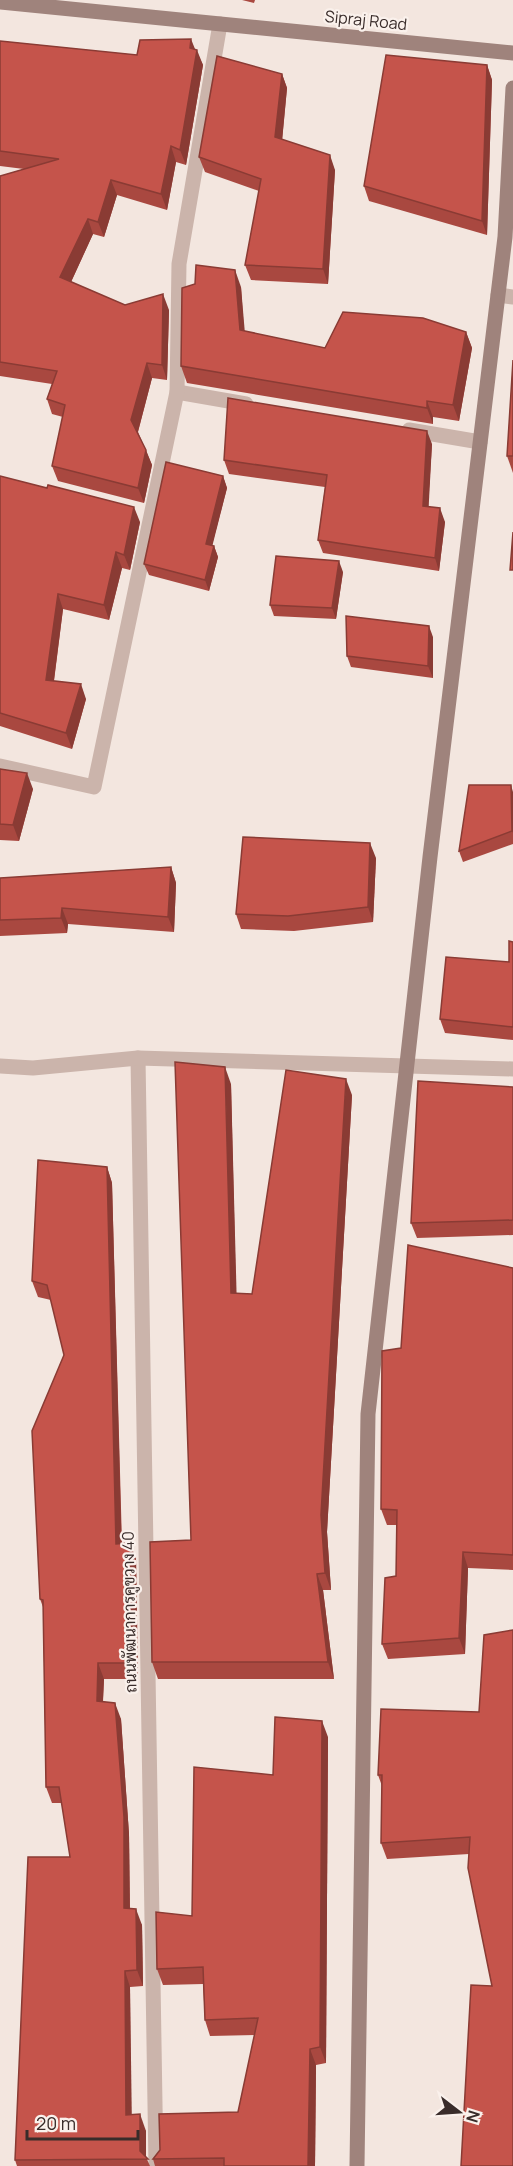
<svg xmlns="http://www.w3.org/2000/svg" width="513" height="2166" font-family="Manrope,Sarabun,sans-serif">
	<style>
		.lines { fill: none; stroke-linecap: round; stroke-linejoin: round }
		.street { stroke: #cbb4ab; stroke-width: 15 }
		.secondary { stroke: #9f837c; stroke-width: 15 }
		.wall { fill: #a94840 }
		.shaded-wall { fill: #8a3b34 }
		.building { fill: #c5544b; stroke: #8a3b34; stroke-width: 1.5 }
		.labels { text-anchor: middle; stroke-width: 4.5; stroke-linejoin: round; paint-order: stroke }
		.street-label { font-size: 16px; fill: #392c2a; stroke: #faf1ec }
	</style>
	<rect width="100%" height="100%" fill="#f3e6df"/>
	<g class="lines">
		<g class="street">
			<path d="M498,295L513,297"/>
			<path d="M177,392L246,404"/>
			<path d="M409,430L480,442"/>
			<path d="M0,766L94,787L177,392L179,264L220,24"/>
			<path d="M138,1058L156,2166"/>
			<path d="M0,1066L33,1068L138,1058L513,1069"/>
		</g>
		<g class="secondary">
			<path d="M0,2L513,53"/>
			<path d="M357,2166L368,1414L430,857L505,237L513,88"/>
		</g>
	</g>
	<g class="wall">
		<path d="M242,0H255L254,3Z"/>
		<path d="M0,41L137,55L195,49L203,65L186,165L176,162L167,210L117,195L104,237L93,234L71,282L125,305L169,310L167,380L152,378L138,432L152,465L144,503L58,481L52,466L63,417L52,414L47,399L52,384L0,376V176L24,169L0,166Z"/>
		<path d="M487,65L492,80L487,235L369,201L364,186Z"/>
		<path d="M282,74L287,88L282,140L335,170L328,284L251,280L245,265L259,191L205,172L199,157Z"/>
		<path d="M195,284L241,287L244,331L325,348L466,332L472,348L459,421L433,417V424L187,383L181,366Z"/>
		<path d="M513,360V473L507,456Z"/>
		<path d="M432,444L428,507L445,522L439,571L323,553L318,540L325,487L229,474L224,460Z"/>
		<path d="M0,476L140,522L130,570L122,568L109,620L63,609L54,681L86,699L72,749L0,726Z"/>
		<path d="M223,476L227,488L212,545L214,546L218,557L209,591L149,575L144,564Z"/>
		<path d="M343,572L336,619L274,616L270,605Z"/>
		<path d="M433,637V678L351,667L347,656Z"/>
		<path d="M0,769L33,789L19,841L0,840Z"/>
		<path d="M513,792V844L463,862L459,851Z"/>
		<path d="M376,858L373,922L294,931L241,929L236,914Z"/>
		<path d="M171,867L176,883L174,932L68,924L67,933L0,936V878Z"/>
		<path d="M513,942V1040L445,1033L440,1019L509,962Z"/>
		<path d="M231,1084L236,1293L252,1294L352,1095L327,1532L331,1590H323L334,1679H158L152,1662L191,1540Z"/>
		<path d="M513,1087V1235L417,1238L411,1223Z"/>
		<path d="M107,1167L112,1183L122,1544L136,1559L138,1679H104L103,1702L121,1719L129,1834L130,1908L142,1925L143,1986L130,1987L131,2115L146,2131V2157L150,2166H17L15,2160L70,1857L62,1803H52L46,1787L43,1607L40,1599L64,1355L51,1300L38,1297L32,1281Z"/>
		<path d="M513,1268V1570L468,1568L465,1654L388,1659L382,1644L396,1576V1525H387L381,1509L401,1348Z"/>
		<path d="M479,1712L492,1986L469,1854L387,1859L381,1843L382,1786L378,1775Z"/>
		<path d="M328,1737L326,2063L316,2065L315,2166H155L153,2159L238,2112L255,2035L210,2036L205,2020L203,1984L163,1985L157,1969L192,1916L273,1775Z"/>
	</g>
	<g class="shaded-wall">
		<path d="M191,39L197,54V50L203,65L186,165L180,150L190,48Z"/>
		<path d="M487,65L492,80L487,235L482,221Z"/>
		<path d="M282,74L287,88L281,152L275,137Z"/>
		<path d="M171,146L176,162L167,210L161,194Z"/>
		<path d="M330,155L335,170L328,284L323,269Z"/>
		<path d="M111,180L117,195L104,237L98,222Z"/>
		<path d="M88,219L93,234L66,293L60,277Z"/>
		<path d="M235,270L241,287L246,346L240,330Z"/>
		<path d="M163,294L169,310L167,380L162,365Z"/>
		<path d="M466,332L472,348L459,421L453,405Z"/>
		<path d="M147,363L152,378L137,435L131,420Z"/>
		<path d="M427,401L433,417V424L427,408Z"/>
		<path d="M427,431L432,444L428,519L423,506Z"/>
		<path d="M146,450L152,465L144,503L138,488Z"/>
		<path d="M223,476L227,488L210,555L206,544Z"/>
		<path d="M134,507L140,522L130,570L124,555Z"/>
		<path d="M440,508L445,522L439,571L435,558Z"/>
		<path d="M214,546L218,557L209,591L205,580Z"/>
		<path d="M116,552L122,568L109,620L104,605Z"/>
		<path d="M339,561L343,572L336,619L332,608Z"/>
		<path d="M58,594L63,609L52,695L46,680Z"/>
		<path d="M429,626L433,637V678L428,666Z"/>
		<path d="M81,684L86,699L72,749L66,733Z"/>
		<path d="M27,773L33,789L19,841L13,825Z"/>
		<path d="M511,785L513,792V833L512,831Z"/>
		<path d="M370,843L376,858L373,922L368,907Z"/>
		<path d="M171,867L176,883L174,932L168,917Z"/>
		<path d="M62,908L68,924L67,933L61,918Z"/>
		<path d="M225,1067L231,1084L237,1310L231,1293Z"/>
		<path d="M346,1079L352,1095L327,1532L331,1590L325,1573L321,1515Z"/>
		<path d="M107,1167L112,1183L122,1560L116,1544Z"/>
		<path d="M130,1543L136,1559L138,1679L132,1663Z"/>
		<path d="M463,1552L468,1568L465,1654L459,1638Z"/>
		<path d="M317,1574L323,1590L334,1679L328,1662Z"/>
		<path d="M98,1663L104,1679L102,1717L97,1701Z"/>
		<path d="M115,1703L121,1719L129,1834L130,1924L124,1908Z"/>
		<path d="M322,1721L328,1737L326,2063L320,2047Z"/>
		<path d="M136,1909L142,1925L143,1986L137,1970Z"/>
		<path d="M125,1971L130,1987L132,2131L126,2115Z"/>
		<path d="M310,2049L316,2065L315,2166H308Z"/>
		<path d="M140,2114L146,2131V2159L140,2151Z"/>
	</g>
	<g class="building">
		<path d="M191,39L190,48L197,50L180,150L171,146L161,194L111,180L98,222L88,219L60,277L125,305L163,294L162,365L147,363L131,420L146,450L138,488L52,466L65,405L47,399L57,371L0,362V176L59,159L0,151V41L137,55L140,40Z"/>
		<path d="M386,55L487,65L482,221L364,186Z"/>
		<path d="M217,56L282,74L275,137L330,155L323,269L245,265L261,179L199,157Z"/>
		<path d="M196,265L235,270L240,330L325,348L343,312L423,318L466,332L453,405L427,401V408L181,366L182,288L195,284Z"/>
		<path d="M513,360V456H507Z"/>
		<path d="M228,398L427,431L423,506L440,508L435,558L318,540L327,475L224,460Z"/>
		<path d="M166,462L223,476L206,544L214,546L205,580L144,564Z"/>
		<path d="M0,476L47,488L48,485L134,507L124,555L116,552L104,605L58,594L46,680L81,684L66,733L0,713Z"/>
		<path d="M513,532V570H510Z"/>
		<path d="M276,556L339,561L332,608L270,605Z"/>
		<path d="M346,616L429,626L428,666L347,656Z"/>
		<path d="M0,769L27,773L13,825L0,824Z"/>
		<path d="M469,785H511L512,831L459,851Z"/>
		<path d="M243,837L370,843L368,907L288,916L236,914Z"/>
		<path d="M171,867L168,917L62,908L61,918L0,920V878Z"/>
		<path d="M509,941L513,942V1027L440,1019L446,957L509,962Z"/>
		<path d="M175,1062L225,1067L231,1293L252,1294L286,1070L346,1079L321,1515L325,1573L317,1574L328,1662H152L150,1542L191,1540Z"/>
		<path d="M418,1081L513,1087V1220L411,1223Z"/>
		<path d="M38,1160L107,1167L116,1544L130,1543L132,1663H98L97,1701L115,1703L124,1817V1908L136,1909L137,1970L125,1971L126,2115L140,2114V2151L148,2159L15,2160L28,1857H70L59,1787H46L43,1600L40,1599L32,1431L64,1355L47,1285L32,1281Z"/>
		<path d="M408,1245L513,1268V1555L463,1552L459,1638L382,1644L385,1578L396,1576L397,1510L381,1509L382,1351L401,1348Z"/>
		<path d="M513,1630V2166H461L471,1985L492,1986L468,1868L470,1837L381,1843L382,1775H378L381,1709L479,1712L484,1635Z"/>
		<path d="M275,1717L322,1721L320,2047L310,2049L308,2166H224V2158L153,2159L160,2150L159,2114L238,2112L258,2018L205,2020L203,1967L157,1969L156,1912L192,1916L194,1767L273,1775Z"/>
	</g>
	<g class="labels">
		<g class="street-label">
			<text transform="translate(366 20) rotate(6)" y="6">Sipraj Road</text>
			<text transform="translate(129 1612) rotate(-91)" y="6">ถนนพัฒนาการคูขวาง 40</text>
		</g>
	</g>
	<g transform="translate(459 2112) rotate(107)" stroke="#faf1ec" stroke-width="4.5" paint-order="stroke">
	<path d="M0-4.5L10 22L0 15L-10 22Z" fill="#392c2a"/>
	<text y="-9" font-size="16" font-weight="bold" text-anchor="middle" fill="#392c2a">N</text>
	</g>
	<path d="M27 2130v9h111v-9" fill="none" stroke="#392c2a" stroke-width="3"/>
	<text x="36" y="2130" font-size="18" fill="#392c2a" stroke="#faf1ec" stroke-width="4.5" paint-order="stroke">20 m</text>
</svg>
